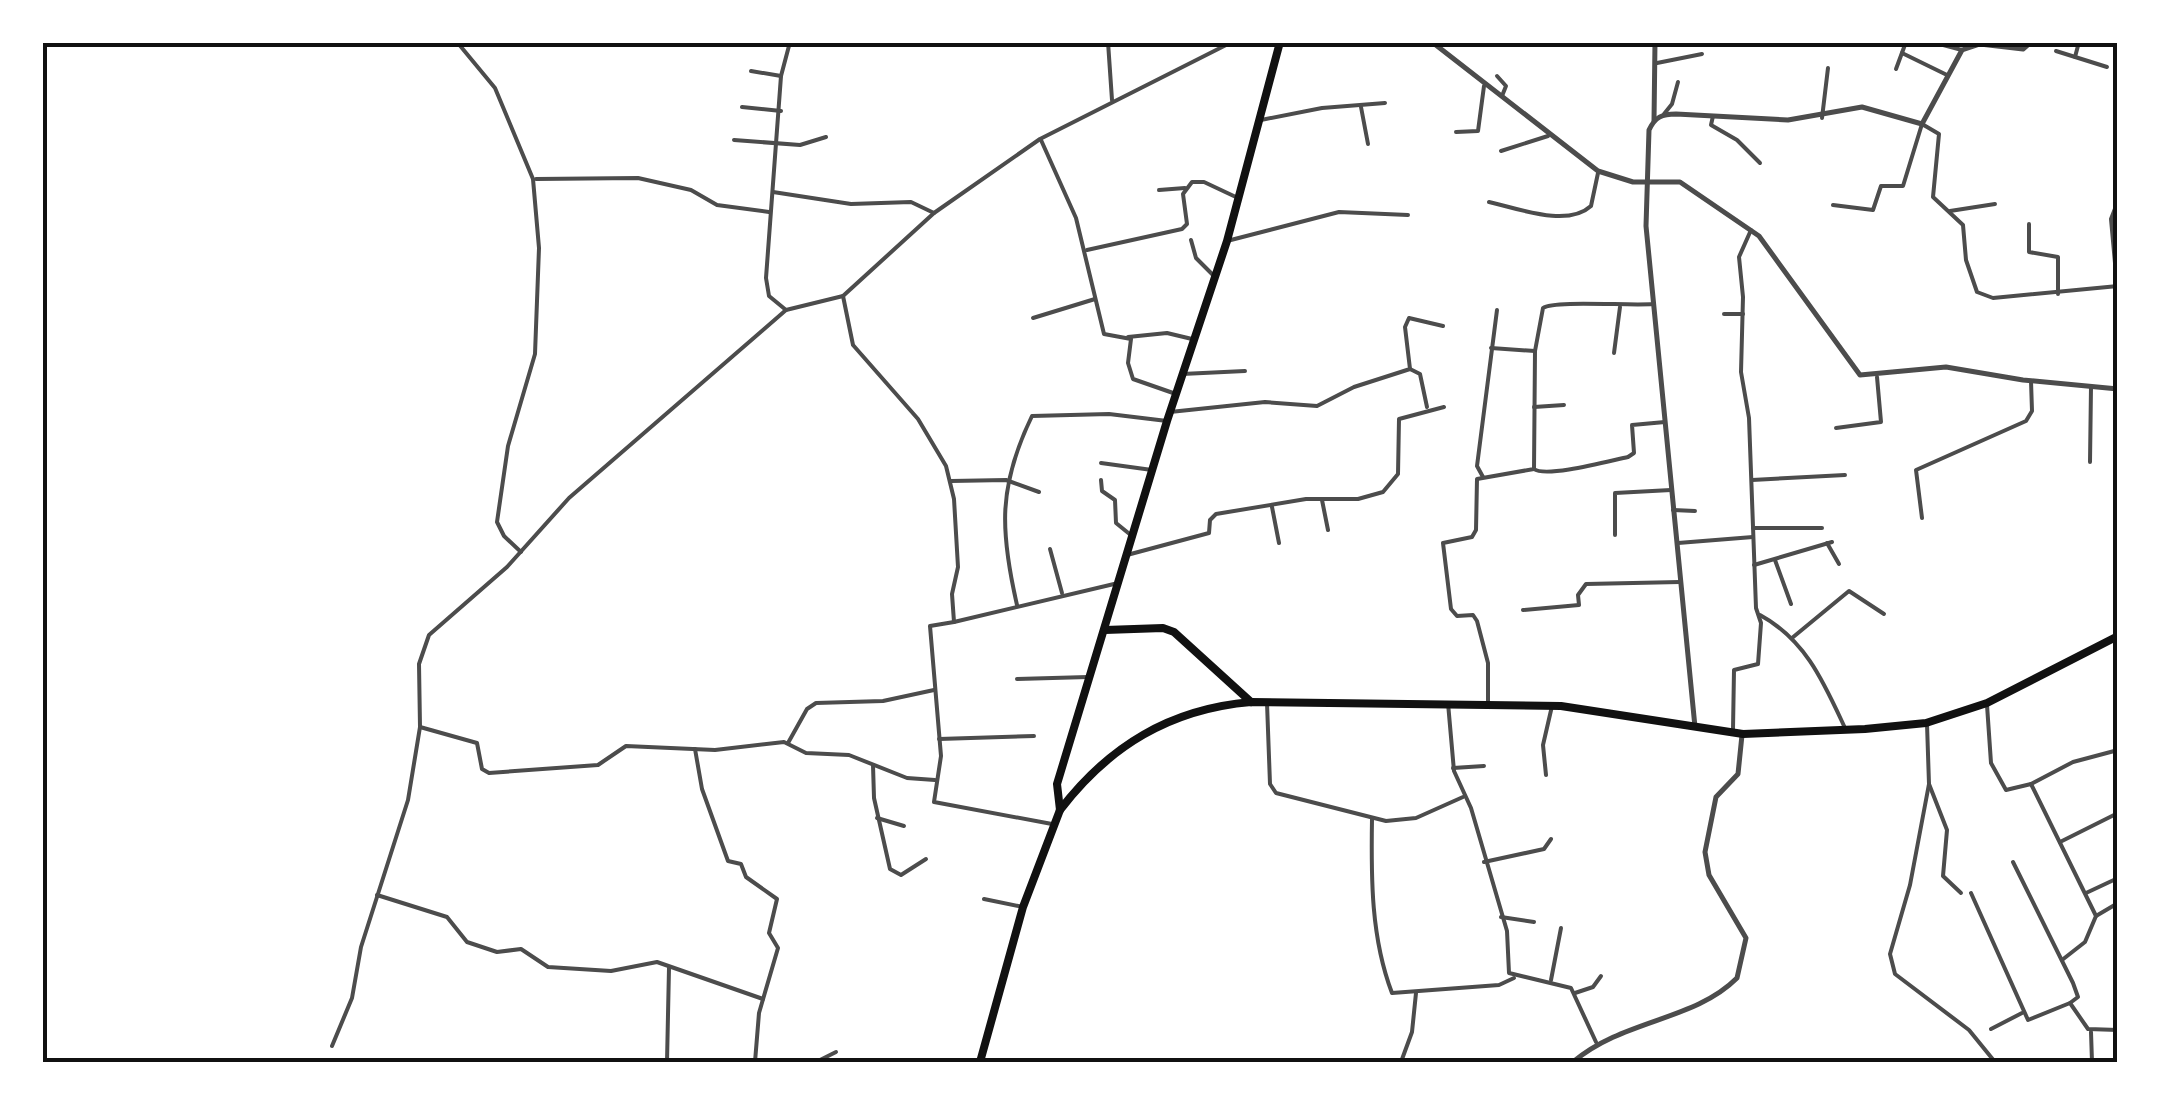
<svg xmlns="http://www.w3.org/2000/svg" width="2160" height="1105" font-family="Merriweather,serif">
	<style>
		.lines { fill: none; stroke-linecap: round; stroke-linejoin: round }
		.minor { stroke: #4c4c4c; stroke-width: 4 }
		.tertiary { stroke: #4c4c4c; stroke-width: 5 }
		.trunk { stroke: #111; stroke-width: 8 }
		.neatline { fill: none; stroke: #111; stroke-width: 4 }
	</style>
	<rect width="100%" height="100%" fill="#fff"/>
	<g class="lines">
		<g class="minor">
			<path d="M457,42L495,88L533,179L539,248L535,354L508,446L497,522L504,536L521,552"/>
			<path d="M1108,42L1112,100"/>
			<path d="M1932,42L1962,50"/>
			<path d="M2056,51L2107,67"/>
			<path d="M1902,53L1947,75"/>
			<path d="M2075,57L2079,42"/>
			<path d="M1657,63L1702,54"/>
			<path d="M1896,69L1906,42"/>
			<path d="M751,71L781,76"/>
			<path d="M1497,76L1506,86L1502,96"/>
			<path d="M742,107L781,111"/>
			<path d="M1361,107L1368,144"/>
			<path d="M1664,114L1672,104L1678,82"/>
			<path d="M1713,116L1711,125L1737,140L1760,163"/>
			<path d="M1822,118L1828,68"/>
			<path d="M1261,120L1322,108L1385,103"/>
			<path d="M1456,132L1478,131L1484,86"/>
			<path d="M734,140L800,145L826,137"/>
			<path d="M1041,140L1076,218L1104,334L1131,339L1128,363L1133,379L1176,394"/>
			<path d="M1501,151L1548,136"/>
			<path d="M536,179L638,178L691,190L717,205L769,212"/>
			<path d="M1159,190L1185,188"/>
			<path d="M773,192L851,204L911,202L934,213"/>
			<path d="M1489,202C1517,208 1567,228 1591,206L1598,173"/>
			<path d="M1833,205L1873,210L1881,186H1903L1922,124L1939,134L1933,197L1963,225L1966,260L1977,292L1993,298L2118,286"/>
			<path d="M1950,211L1995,204"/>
			<path d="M2029,224V252L2058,257V294"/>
			<path d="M1191,240L1196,258L1215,277"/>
			<path d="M1227,241L1339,212L1408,215"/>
			<path d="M1087,250L1182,229L1187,224L1183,194L1192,182H1204L1238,198"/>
			<path d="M2117,285L2111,219L2118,201"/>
			<path d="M843,296L853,345L918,419L946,466L954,499L958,567L952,594L954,622L1114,584"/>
			<path d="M786,310L769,296L766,278L781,76L790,42"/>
			<path d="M1724,314H1743"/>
			<path d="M1033,318L1095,299"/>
			<path d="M1128,337L1167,333L1192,339"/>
			<path d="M1491,348L1535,351"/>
			<path d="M1614,353L1620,307"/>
			<path d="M1410,369L1420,374L1427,407"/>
			<path d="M1182,374L1245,371"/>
			<path d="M1534,407L1564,405"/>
			<path d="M1170,412L1265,402L1317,406L1354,387L1410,369L1405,327L1409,318L1443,326"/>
			<path d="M1836,428L1881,422L1877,377"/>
			<path d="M2090,462L2091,387"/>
			<path d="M1101,463L1152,470"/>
			<path d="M1534,469C1546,478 1609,461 1628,457L1634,453L1632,425L1665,422"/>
			<path d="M1483,477L1477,466L1497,310"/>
			<path d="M1101,480L1102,491L1115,500L1116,523L1132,536"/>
			<path d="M1752,480L1845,475"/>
			<path d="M951,481L1006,480L1039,492"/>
			<path d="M1322,500L1328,530"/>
			<path d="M1272,507L1279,543"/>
			<path d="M1673,510L1695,511"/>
			<path d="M1922,518L1916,470L2026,421L2032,411L2031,381"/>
			<path d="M1753,528H1822"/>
			<path d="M1615,535V493L1671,490"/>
			<path d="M1678,543L1753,537"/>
			<path d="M1827,543L1839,564"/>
			<path d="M1050,549L1062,593"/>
			<path d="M1127,555L1209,533L1210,520L1216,514L1306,499H1358L1383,492L1398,474L1399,419L1444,407"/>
			<path d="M1775,560L1791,604"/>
			<path d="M1754,565L1832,542"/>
			<path d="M1017,605C1000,531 998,486 1032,416L1109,414L1167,421"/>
			<path d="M1523,610L1579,605L1578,595L1586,584L1680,582"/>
			<path d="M1760,615C1806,640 1824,683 1845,728"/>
			<path d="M954,622L930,626L941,756L934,802L1052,824"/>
			<path d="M1792,638L1849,591L1884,614"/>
			<path d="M1017,679L1088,677"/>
			<path d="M1267,703L1270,784L1276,793L1386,821L1416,818L1463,797"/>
			<path d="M1448,703L1454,771L1471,808L1507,931L1509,973L1571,988L1596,1042"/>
			<path d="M1488,704V663L1477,621L1473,615L1457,616L1451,609L1443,543L1472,537L1476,530L1477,479L1534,469L1535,351L1543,308C1554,300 1630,306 1653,304"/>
			<path d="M1987,705L1991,763L2006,790L2031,784L2096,916L2085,942L2062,960"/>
			<path d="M1927,724L1929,784L1910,885L1890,954L1895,974L1969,1030L1995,1062"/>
			<path d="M420,727L477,743L482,769L489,773L598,765L626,746L715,750L784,742L806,753L849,755L907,778L935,780"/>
			<path d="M1733,729L1734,670L1758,664L1761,623L1756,608L1749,418L1741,372L1743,297L1739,257L1751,230"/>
			<path d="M939,739L1034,736"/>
			<path d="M788,743L807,709L816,703L883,701L934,690"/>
			<path d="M695,749L702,789L728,861L741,864L746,877L777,899L769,933L778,948L759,1013L755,1062"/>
			<path d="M873,765L874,798L890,869L901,875L926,859"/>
			<path d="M1453,768L1484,766"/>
			<path d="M1546,775L1543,745L1552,706"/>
			<path d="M1929,784L1947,830L1943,876L1961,893"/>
			<path d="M2031,784L2073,762L2118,750"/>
			<path d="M877,818L904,826"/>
			<path d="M1372,819C1371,878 1371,938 1392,993L1499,985L1514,978"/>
			<path d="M2060,842L2118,813"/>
			<path d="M1484,862L1544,849L1551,839"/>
			<path d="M2013,862L2073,983L2078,997L2070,1003"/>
			<path d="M1971,893L2028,1020L2070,1003L2088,1029L2118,1030"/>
			<path d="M2086,893L2118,878"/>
			<path d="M377,895L447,917L467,942L497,952L521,949L548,967L611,971L657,962L763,999"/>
			<path d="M984,899L1023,907"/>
			<path d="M2096,916L2118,903"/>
			<path d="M1501,917L1534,922"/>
			<path d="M1551,980L1561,928"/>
			<path d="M1575,993L1593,987L1601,976"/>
			<path d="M1991,1029L2022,1013"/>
			<path d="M2091,1032L2092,1062"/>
			<path d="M332,1046L352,998L361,947L408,800L420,727L419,664L429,635L507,567L569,498L786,310L843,296L934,213L1040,139L1232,42"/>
			<path d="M667,1062L669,968"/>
			<path d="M816,1062L836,1052"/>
			<path d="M1401,1062L1412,1032L1416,993"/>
		</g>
		<g class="tertiary">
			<path d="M1432,42L1598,171L1633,182H1680L1759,236L1860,375L1946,367L2023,380L2118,389"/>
			<path d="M1654,121L1655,42"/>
			<path d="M1695,727L1646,226L1649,130C1655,117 1662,114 1676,114L1788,120L1862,107L1922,124L1962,50L1980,44L2023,49L2031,42"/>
			<path d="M1573,1062C1624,1019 1694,1021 1737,978L1746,938L1709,875L1705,852L1716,797L1738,774L1742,735"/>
		</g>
		<g class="trunk">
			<path d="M1105,630L1163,628L1174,632L1251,702"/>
			<path d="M1060,810C1109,746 1170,709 1251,702L1561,706L1743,734L1865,729L1926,723L1987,703L2118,636"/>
			<path d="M980,1062L1023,907L1060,810L1057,784L1167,421L1227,241L1280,42"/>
		</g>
	</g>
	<rect width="2160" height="1105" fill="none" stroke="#ffffff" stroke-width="90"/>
	<rect x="45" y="45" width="2070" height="1015" class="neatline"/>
</svg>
